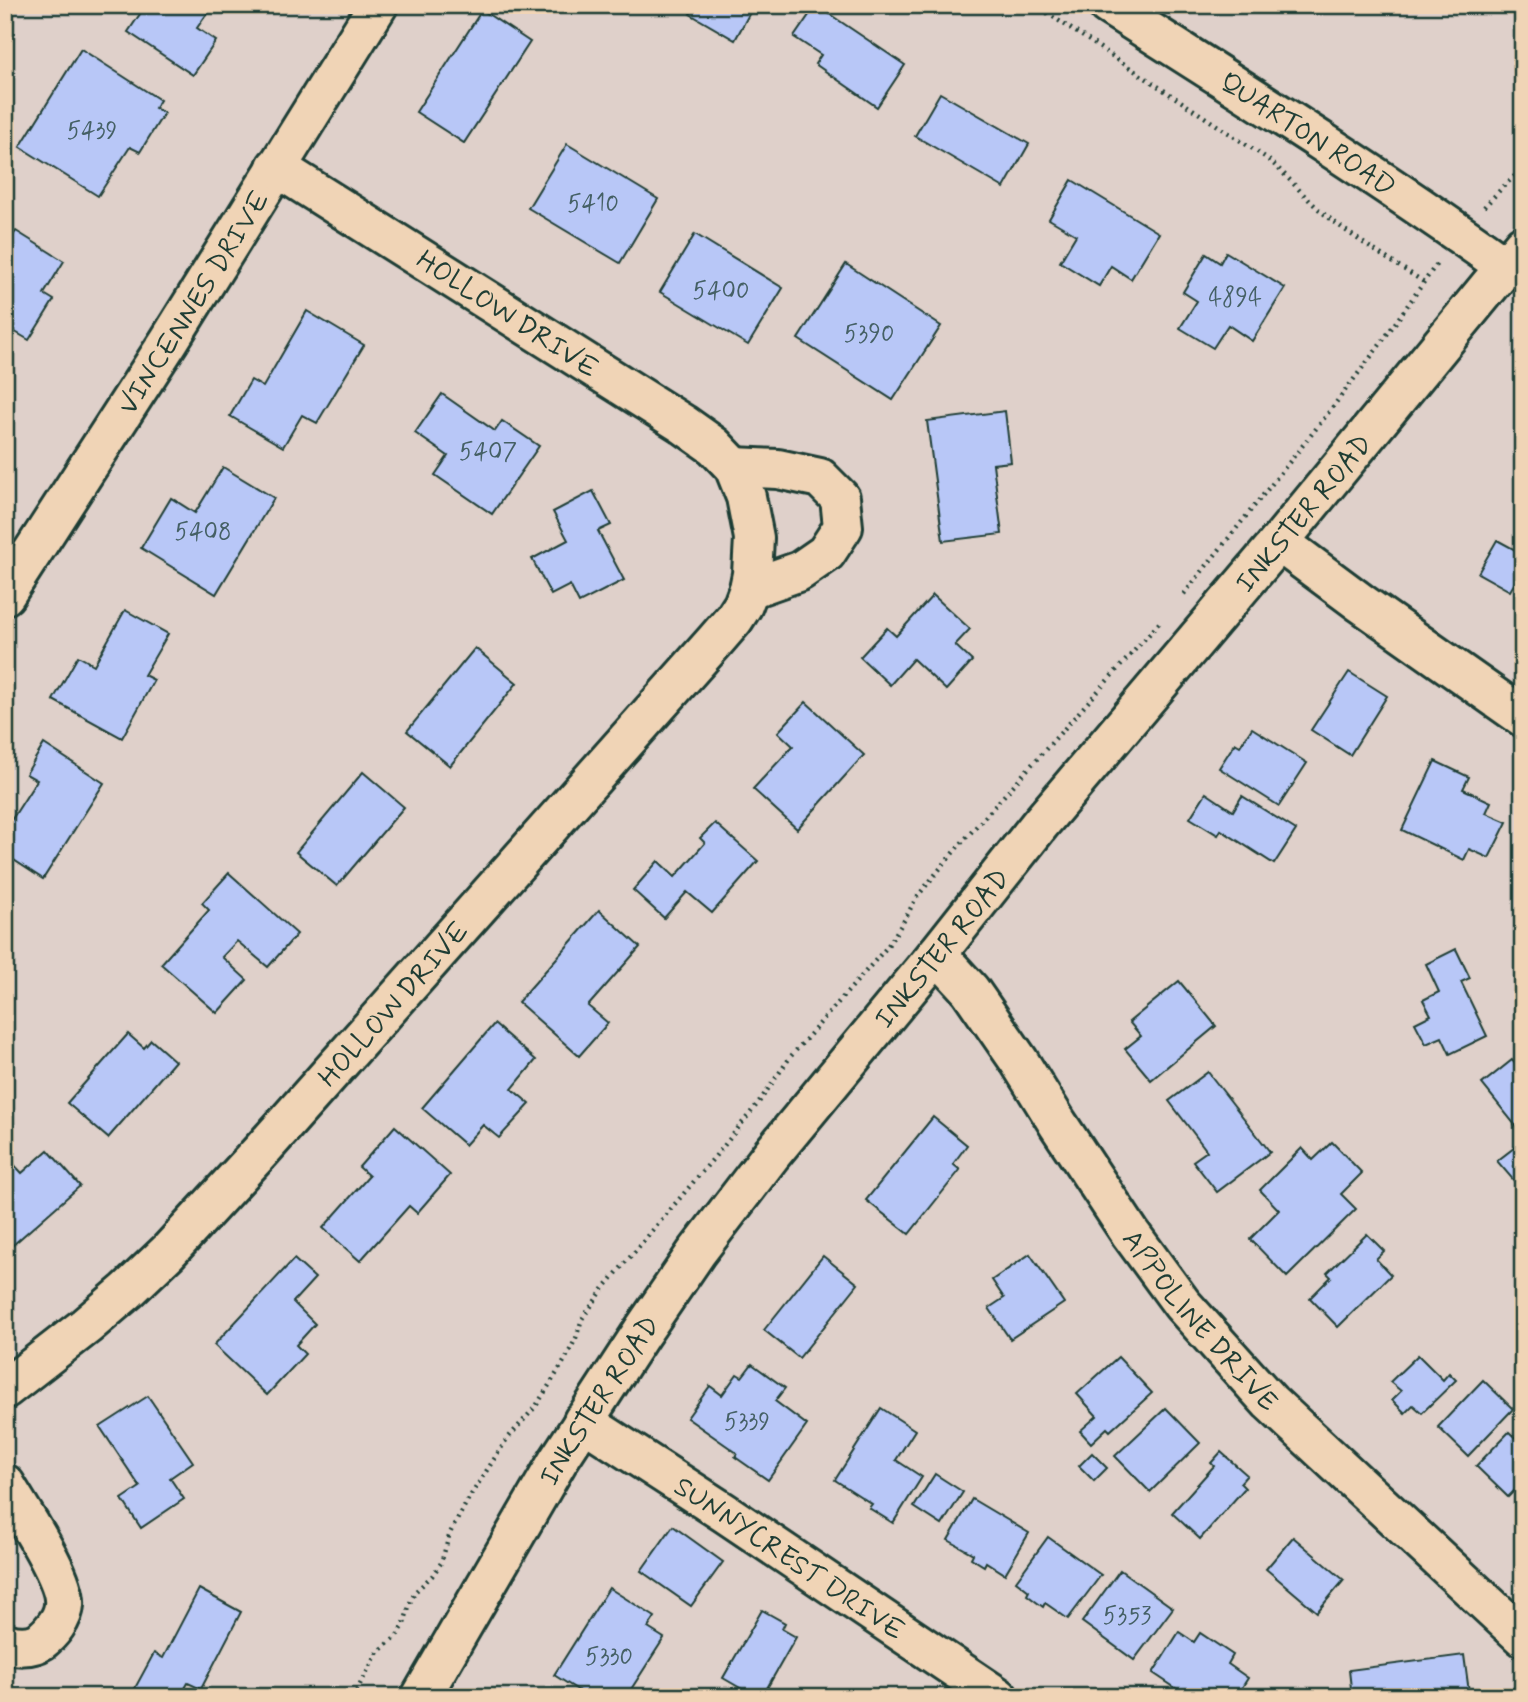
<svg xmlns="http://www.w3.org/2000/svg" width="1528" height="1702" font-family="Mynerve,sans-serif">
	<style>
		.building { fill: #b8c7f7; stroke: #1f3d34; stroke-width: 2 }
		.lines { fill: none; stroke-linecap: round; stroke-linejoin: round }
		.minor-casing { stroke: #1f3d34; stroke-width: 44 }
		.path { stroke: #1f3d34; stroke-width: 4.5; stroke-dasharray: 2 5; stroke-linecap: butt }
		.minor { stroke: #f0d4b6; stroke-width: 38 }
		.labels { text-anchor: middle; stroke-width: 6; stroke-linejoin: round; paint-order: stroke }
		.number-label { font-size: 24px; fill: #456065 }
		.street-label { font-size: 28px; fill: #1f3d34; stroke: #f0d4b6 }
	</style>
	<rect width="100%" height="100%" fill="#dfd0ca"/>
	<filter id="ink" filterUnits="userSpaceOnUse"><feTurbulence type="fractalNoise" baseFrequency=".0143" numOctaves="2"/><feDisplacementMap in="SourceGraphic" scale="14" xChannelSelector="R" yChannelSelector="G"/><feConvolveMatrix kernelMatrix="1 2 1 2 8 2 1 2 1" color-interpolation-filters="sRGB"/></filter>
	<g filter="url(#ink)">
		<g class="building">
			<path d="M146,5H213L197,28L216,41L193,75L128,32Z"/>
			<path d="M696,5H754L735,40L690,14Z"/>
			<path d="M816,5L905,65L877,107L815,64L821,55L794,37Z"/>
			<path d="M482,10L530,42L464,143L416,112Z"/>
			<path d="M81,49L160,100L155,108L164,113L140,152L130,147L98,196L20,147Z"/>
			<path d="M940,93L1029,144L1004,188L915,136Z"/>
			<path d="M567,144L658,199L620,263L528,208Z"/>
			<path d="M1072,180L1159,233L1131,279L1111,266L1099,286L1060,262L1076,235L1049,219Z"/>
			<path d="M16,231L64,261L44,294L54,300L29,340L5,326V248Z"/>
			<path d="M695,234L783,288L748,345L660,292Z"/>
			<path d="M1226,252L1285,288L1252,341L1228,325L1213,348L1180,328L1197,301L1183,292L1206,254L1220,263Z"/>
			<path d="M846,264L941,326L893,400L798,339Z"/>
			<path d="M307,311L364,345L317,423L302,415L283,447L230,416L251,380L263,387Z"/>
			<path d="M442,394L495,431L502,421L539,446L492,514L435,475L448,456L415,433Z"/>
			<path d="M1005,411L1011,462L993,464L1002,534L943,541L927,421Z"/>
			<path d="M223,467L274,498L216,594L141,548L171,498L195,513Z"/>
			<path d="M593,491L611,525L598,531L624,580L579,603L570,585L551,595L532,559L568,540L553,512Z"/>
			<path d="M1497,540L1523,554V569L1510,591L1478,573Z"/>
			<path d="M933,595L970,629L955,645L972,661L946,690L913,659L890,685L860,657L887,628L896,636Z"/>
			<path d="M125,610L168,634L144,675L154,680L122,738L53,700L78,656L94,665Z"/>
			<path d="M475,648L517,683L450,766L407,731Z"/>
			<path d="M1349,672L1387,696L1350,755L1311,730Z"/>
			<path d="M806,702L864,755L797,829L753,789L793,746L778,732Z"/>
			<path d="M1252,728L1307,763L1279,806L1219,768L1235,743L1240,746Z"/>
			<path d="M44,744L104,783L43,879L6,855L5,857V830L37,780L26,774Z"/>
			<path d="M1435,761L1469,777L1463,789L1491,802L1486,813L1507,822L1489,858L1469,849L1464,860L1402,830Z"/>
			<path d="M363,772L404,807L337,886L296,852Z"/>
			<path d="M1206,793L1233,811L1242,796L1296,830L1274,864L1221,830L1218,835L1190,818Z"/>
			<path d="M715,823L758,861L712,913L687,892L664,918L633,890L658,861L675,877L705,843L700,838Z"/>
			<path d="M229,873L297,934L268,967L237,941L222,957L247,980L217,1013L161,964L209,910L202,903Z"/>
			<path d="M599,910L640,947L588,1006L608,1023L579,1056L518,1002Z"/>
			<path d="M1456,949L1470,978L1461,982L1487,1036L1450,1054L1442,1037L1426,1044L1415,1023L1431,1015L1423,1000L1439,992L1426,964Z"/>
			<path d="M1179,981L1216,1026L1151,1080L1125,1049L1141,1036L1129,1022Z"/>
			<path d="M494,1024L536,1060L512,1089L530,1104L499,1138L483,1125L465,1145L422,1108Z"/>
			<path d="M128,1034L144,1048L151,1040L175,1061L108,1138L67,1103Z"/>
			<path d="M1512,1060L1523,1073V1135L1482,1084Z"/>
			<path d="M1208,1072L1270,1152L1217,1192L1193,1161L1207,1151L1169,1101Z"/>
			<path d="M933,1117L967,1145L953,1164L960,1170L909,1234L866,1200Z"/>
			<path d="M395,1126L450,1175L417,1213L409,1206L360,1261L323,1228L369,1176L359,1167Z"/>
			<path d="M1523,1141V1176L1515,1182L1497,1161Z"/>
			<path d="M1332,1142L1362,1173L1341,1194L1356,1209L1287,1277L1250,1239L1279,1210L1260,1190L1302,1148L1313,1160Z"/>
			<path d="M48,1150L80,1186L5,1252V1155L22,1173Z"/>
			<path d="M1367,1234L1384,1251L1376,1259L1391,1275L1338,1327L1310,1298L1331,1277L1327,1273Z"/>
			<path d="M1030,1254L1064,1303L1010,1339L989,1308L1004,1298L992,1280Z"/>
			<path d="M823,1256L858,1284L799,1358L764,1330Z"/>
			<path d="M294,1259L315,1278L293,1302L315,1324L296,1345L305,1354L267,1395L214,1345Z"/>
			<path d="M1418,1355L1443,1380L1449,1373L1456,1380L1422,1413L1413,1405L1405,1413L1392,1400L1401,1391L1390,1382Z"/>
			<path d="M1118,1357L1152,1393L1110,1431L1107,1428L1091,1443L1080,1431L1097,1416L1077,1394Z"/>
			<path d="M752,1364L785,1388L775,1401L807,1425L768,1480L735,1457L737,1453L687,1418L710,1386L722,1395L737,1374L742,1377Z"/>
			<path d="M1483,1380L1513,1409L1468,1456L1438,1427Z"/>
			<path d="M148,1396L193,1462L170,1478L184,1499L141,1528L122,1499L140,1487L100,1427Z"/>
			<path d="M881,1408L915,1430L896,1460L922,1477L893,1523L869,1508L872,1504L835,1480Z"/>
			<path d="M1166,1408L1200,1443L1150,1492L1115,1456Z"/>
			<path d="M1509,1432L1523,1445V1482L1508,1497L1476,1466Z"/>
			<path d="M1221,1452L1247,1475L1240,1483L1245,1488L1200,1539L1172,1513L1214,1466L1211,1463Z"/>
			<path d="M1092,1453L1107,1468L1094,1481L1079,1466Z"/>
			<path d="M935,1474L963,1492L942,1525L914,1507Z"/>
			<path d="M972,1499L1029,1533L1005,1574L986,1562L984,1566L971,1558L973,1554L948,1540Z"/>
			<path d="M673,1526L723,1562L691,1606L641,1571Z"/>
			<path d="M1048,1537L1101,1575L1068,1619L1045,1603L1043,1607L1027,1595L1029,1591L1016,1581Z"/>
			<path d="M1293,1537L1344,1580L1317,1612L1266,1569Z"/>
			<path d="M1120,1570L1173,1608L1134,1660L1082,1622Z"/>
			<path d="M609,1588L655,1617L648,1628L664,1638L626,1697H589L554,1675Z"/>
			<path d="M199,1589L241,1612L201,1689L188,1683L180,1697H151L135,1688L154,1653L163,1658Z"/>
			<path d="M762,1610L785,1623L782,1629L796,1637L762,1697H756L723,1678Z"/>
			<path d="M1179,1632L1194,1642L1200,1633L1233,1655L1228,1664L1248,1678L1236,1697H1189L1153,1673Z"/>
			<path d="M1464,1655L1469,1692L1436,1697H1352L1349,1670Z"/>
		</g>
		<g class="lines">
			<g class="minor-casing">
				<g id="minor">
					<path id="s1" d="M1108,5C1242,90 1376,174 1505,266"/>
					<path d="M734,467L778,469L820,478L840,498L843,527L826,553L800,571L749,589"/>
					<path d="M1279,542L1361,603L1523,717"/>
					<path id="s2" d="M5,595L169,341L378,5"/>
					<path id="s3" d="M937,954L970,990L1019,1061L1058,1124L1130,1233L1182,1304L1270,1402L1523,1637"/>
					<path id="s4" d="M5,1389L86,1326L127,1291L168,1252L261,1151L715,641L734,619L743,605L749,589L752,574L754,538L746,497L734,467L714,446L683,424L276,167"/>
					<path id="s5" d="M583,1421L725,1513L998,1697"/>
					<path d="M5,1484C20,1510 67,1578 64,1605C63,1619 51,1633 41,1641C32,1647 14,1647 5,1642"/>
					<path id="s6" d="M421,1697L558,1461L642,1332L696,1253L771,1155L937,954L1040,824L1279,542L1523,245"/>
				</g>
			</g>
			<g class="path">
				<path d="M1035,5L1265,157C1288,175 1305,199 1328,217C1358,241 1391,261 1424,282"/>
				<path d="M1484,207L1502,188L1523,168"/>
				<path d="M1184,594L1319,425L1379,346L1438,262"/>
				<path d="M353,1697L378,1652L396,1637L403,1627L411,1600L416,1591L432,1576L441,1563L450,1533L469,1498L507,1439L536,1406L565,1360L576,1338L582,1319L604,1288L723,1147L759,1102L791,1056L887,947L905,919L916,898L957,848L1160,622"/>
			</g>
			<use href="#minor" class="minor"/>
		</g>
	</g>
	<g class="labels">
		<g class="number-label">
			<text x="92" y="138">5439</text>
			<text x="593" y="211">5410</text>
			<text x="721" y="298">5400</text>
			<text x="1235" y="305">4894</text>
			<text x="869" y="341">5390</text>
			<text x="488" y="459">5407</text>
			<text x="203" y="539">5408</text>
			<text x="747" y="1429">5339</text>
			<text x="1127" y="1623">5353</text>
			<text x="609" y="1664">5330</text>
		</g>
		<g class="street-label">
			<text dy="10" stroke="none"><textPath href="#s1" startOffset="238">QUARTON ROAD</textPath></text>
			<text dy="10" stroke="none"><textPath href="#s2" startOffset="348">VINCENNES DRIVE</textPath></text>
			<text transform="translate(508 313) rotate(33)" y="10">HOLLOW DRIVE</text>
			<text dy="10" stroke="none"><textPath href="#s6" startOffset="1480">INKSTER ROAD</textPath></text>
			<text dy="10" stroke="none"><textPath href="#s6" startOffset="914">INKSTER ROAD</textPath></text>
			<text dy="10" stroke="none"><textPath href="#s4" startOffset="548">HOLLOW DRIVE</textPath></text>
			<text dy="10" stroke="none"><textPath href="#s3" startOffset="452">APPOLINE DRIVE</textPath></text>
			<text dy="10" stroke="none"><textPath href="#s6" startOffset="346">INKSTER ROAD</textPath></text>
			<text dy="10" stroke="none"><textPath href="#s5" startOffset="248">SUNNYCREST DRIVE</textPath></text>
		</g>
	</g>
	<rect width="1528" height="1702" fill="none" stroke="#f0d4b6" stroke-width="28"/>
	<rect x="14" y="14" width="1500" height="1674" fill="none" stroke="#1f3d34" stroke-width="2.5" filter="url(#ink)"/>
</svg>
